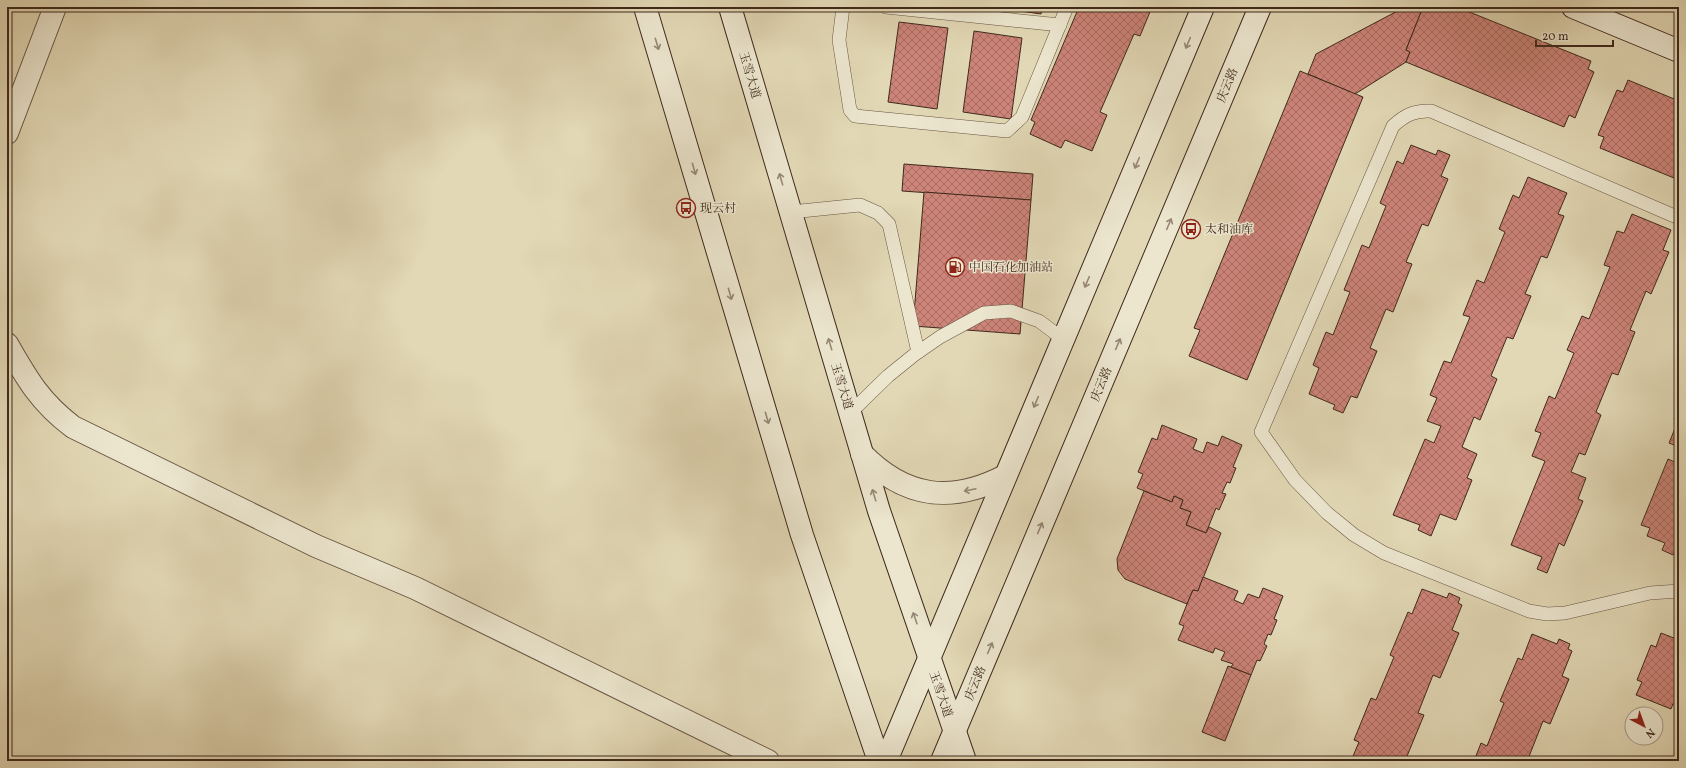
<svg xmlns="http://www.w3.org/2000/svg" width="1686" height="768" font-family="Vollkorn,'Noto Serif SC',serif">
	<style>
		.building { fill: url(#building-cross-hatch); stroke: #3f291c }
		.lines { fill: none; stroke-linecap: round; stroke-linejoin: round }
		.lane-casing { stroke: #685542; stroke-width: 14 }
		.street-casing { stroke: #685542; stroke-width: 24 }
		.secondary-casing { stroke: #3f291c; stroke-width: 24 }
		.lane { stroke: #ece6cf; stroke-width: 13 }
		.street { stroke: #ece6cf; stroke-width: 22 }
		.secondary { stroke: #ece6cf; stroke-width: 22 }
		.oneway { stroke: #968876 }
		.labels { text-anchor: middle; stroke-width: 3; stroke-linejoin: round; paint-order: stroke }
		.street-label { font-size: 12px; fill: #3f291c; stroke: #ece6cf }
		.poi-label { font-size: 12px; fill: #3f291c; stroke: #ece6cf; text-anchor: start }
	</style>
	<defs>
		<pattern id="building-cross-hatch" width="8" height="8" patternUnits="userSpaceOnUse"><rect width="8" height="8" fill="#cd8479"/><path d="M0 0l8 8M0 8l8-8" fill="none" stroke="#a86c62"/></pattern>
	</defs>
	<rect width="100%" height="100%" fill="#e2d8b5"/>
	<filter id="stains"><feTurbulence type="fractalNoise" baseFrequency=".005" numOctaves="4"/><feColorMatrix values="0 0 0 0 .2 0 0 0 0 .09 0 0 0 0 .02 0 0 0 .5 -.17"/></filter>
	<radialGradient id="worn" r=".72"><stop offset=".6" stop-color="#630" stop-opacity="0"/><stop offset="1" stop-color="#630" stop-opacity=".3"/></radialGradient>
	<g class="building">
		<path d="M993,7H1042L1041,14Z"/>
		<path d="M1079,7H1152L1140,36L1134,34L1100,112L1107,115L1092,151L1065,140L1061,148L1030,134L1035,122L1031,120Z"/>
		<path d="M1405,7H1423L1406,50L1410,52L1406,62L1355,94L1308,74L1316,54Z"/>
		<path d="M1423,7H1457L1591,61L1588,69L1594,72L1575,118L1569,115L1564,127L1406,62L1410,52L1406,50Z"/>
		<path d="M899,22L948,28L937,109L888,102Z"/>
		<path d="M974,31L1022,38L1011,119L963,112Z"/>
		<path d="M1300,71L1363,97L1247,380L1189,356L1200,330L1194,328Z"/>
		<path d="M1628,80L1679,101V180L1600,148L1604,137L1598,135L1617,90L1623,92Z"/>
		<path d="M1411,145L1436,155L1438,150L1450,155L1441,176L1448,179L1428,226L1422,224L1406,262L1412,264L1393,312L1386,309L1370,348L1377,351L1357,398L1351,396L1343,413L1333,409L1335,405L1309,394L1319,368L1313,365L1326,332L1333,335L1350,292L1344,290L1362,245L1369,248L1386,206L1380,203L1397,161L1403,164Z"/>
		<path d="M904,164L1033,174L1031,200L902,191Z"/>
		<path d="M1528,177L1567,193L1558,214L1564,216L1547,258L1541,256L1525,294L1531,296L1513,339L1507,337L1491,376L1497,379L1480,420L1474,417L1462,447L1477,454L1467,478L1472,480L1456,520L1440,514L1431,536L1418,530L1420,525L1393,515L1425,439L1434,443L1441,426L1427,421L1437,398L1430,395L1444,361L1451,363L1470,317L1463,315L1477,280L1484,283L1505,232L1499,229L1513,195L1519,198Z"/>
		<path d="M924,192L1031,200L1020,334L913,326Z"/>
		<path d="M1632,214L1671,230L1663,250L1669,252L1651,294L1646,291L1630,330L1635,332L1618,375L1612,373L1596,412L1601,415L1585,455L1579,453L1571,472L1586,478L1578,499L1583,501L1564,546L1559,543L1547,573L1537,569L1542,557L1511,545L1545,461L1532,456L1541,433L1535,431L1549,396L1555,399L1574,353L1567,350L1582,316L1589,319L1610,267L1604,265L1617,231L1624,233Z"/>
		<path d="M1679,408V447L1669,443L1678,421L1674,419Z"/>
		<path d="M1162,425L1197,439L1193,449L1203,453L1207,442L1218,446L1222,436L1242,445L1233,467L1236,468L1230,483L1227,482L1222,493L1226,494L1219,510L1216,508L1206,533L1186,525L1191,512L1180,508L1183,500L1174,496L1172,502L1137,488L1143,474L1138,472L1152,438L1157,440Z"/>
		<path d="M1679,458V550L1676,549L1673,555L1662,550L1665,543L1647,536L1650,528L1641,525L1668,459L1677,463Z"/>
		<path d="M1144,491L1172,502L1174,496L1183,500L1180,508L1191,512L1186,525L1206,533L1209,527L1221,533L1198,591L1193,590L1187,604L1125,579L1118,570L1117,559Z"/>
		<path d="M1203,577L1238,591L1234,600L1243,604L1248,594L1259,598L1263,588L1283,596L1274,619L1277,620L1271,635L1268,634L1264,644L1267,646L1260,661L1257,660L1251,675L1231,667L1233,664L1221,660L1225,652L1215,648L1213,653L1178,640L1184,626L1179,624L1187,604L1193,590L1198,591Z"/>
		<path d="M1422,589L1447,598L1449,593L1460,598L1458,603L1462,605L1452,630L1459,633L1440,678L1433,675L1418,713L1424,715L1405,761H1351L1359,742L1354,740L1371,698L1376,700L1394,657L1390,655L1408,612L1412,614Z"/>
		<path d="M1661,633L1679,640V706L1673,704L1671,709L1636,695L1642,682L1637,680L1651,645L1656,647Z"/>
		<path d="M1532,634L1557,644L1559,639L1570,644L1568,649L1572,651L1562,676L1569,679L1550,724L1543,721L1528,759L1534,761H1474L1481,743L1487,746L1504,703L1500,701L1518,658L1522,660Z"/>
		<path d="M1228,666L1251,675L1225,741L1202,732Z"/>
	</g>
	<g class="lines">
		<g class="lane-casing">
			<g id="lane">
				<path d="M843,7L839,40L850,110L855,116L1007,131L1022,117L1067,7"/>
				<path d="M886,7L1060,25"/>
				<path d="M791,212L860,205L878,213L889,224L918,352"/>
				<path d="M1679,218L1431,111C1415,110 1405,115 1393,126L1261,432L1295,480L1327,513L1354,535L1384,553L1529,611L1547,614L1565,613L1650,593L1679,591"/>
				<path d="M850,413L888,376L914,355L940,337L984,313L1011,311L1039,321L1063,339"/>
			</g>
		</g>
		<g class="street-casing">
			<g id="street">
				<path d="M7,133L55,7"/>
				<path d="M7,344C27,379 40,402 73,427L316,546L415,588L768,761"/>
				<path d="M862,454C905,498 951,504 1005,476"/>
			</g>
		</g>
		<g class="secondary-casing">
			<g id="secondary">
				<path d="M645,7L802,535L879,761"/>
				<path d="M730,7L879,511L965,761"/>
				<path d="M1573,7L1679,51"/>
				<path d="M886,761L1203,7"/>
				<path d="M942,761L1260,7"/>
			</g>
		</g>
		<use href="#lane" class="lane"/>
		<use href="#street" class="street"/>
		<use href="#secondary" class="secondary"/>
	</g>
	<defs><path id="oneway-shaft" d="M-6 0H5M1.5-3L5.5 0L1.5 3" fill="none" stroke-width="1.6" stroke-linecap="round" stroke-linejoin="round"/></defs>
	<g class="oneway">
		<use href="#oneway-shaft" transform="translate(1188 43) rotate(113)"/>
		<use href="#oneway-shaft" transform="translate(657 44) rotate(73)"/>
		<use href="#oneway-shaft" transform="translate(1137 163) rotate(113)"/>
		<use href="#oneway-shaft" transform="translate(694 169) rotate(74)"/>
		<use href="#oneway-shaft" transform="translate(781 179) rotate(-106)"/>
		<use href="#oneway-shaft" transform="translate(1169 224) rotate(-67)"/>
		<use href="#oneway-shaft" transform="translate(1087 282) rotate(113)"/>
		<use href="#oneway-shaft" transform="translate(730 294) rotate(74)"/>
		<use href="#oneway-shaft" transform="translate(830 344) rotate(-107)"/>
		<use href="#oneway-shaft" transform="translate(1118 344) rotate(-67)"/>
		<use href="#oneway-shaft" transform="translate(1036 402) rotate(113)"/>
		<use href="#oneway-shaft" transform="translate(767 418) rotate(74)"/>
		<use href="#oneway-shaft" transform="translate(970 490) rotate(168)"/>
		<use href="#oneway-shaft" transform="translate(874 495) rotate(-107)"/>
		<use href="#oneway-shaft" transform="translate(1040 528) rotate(-67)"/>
		<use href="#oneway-shaft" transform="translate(915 618) rotate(-109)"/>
		<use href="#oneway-shaft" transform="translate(990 648) rotate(-67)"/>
	</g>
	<defs>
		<g id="bus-ring" transform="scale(1)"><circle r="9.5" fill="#ece6cf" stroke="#8f2418" stroke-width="1.5"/><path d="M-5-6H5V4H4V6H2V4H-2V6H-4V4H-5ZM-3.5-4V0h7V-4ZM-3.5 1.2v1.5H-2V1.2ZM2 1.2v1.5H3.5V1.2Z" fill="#8f2418"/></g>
		<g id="fuel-ring" transform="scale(1)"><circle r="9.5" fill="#ece6cf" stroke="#8f2418" stroke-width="1.5"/><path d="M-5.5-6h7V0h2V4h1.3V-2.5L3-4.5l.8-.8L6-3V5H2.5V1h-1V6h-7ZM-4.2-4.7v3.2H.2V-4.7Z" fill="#8f2418"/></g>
	</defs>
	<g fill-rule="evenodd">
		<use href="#bus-ring" x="686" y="208"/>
		<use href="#bus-ring" x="1191" y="229"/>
		<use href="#fuel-ring" x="955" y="267"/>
	</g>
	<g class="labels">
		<g class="street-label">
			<text transform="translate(750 75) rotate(74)" y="4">玉雪大道</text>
			<text transform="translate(1227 85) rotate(-67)" y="4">庆云路</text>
			<text transform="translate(1101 384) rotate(-67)" y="4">庆云路</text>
			<text transform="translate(842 386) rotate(73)" y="4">玉雪大道</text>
			<text transform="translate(975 683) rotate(-67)" y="4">庆云路</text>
			<text transform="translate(941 694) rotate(71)" y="4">玉雪大道</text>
		</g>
		<g class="poi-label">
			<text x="700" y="212">现云村</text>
			<text x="1205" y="233">太和油库</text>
			<text x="969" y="271">中国石化加油站</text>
		</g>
	</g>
	<rect width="1686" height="768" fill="none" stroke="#e2d8b5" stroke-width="24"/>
	<rect x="8" y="8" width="1670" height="752" fill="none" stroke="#3f291c" stroke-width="2"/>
	<rect x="12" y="12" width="1662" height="744" fill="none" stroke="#3f291c"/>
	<g transform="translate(1644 726) rotate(139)"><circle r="19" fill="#ece6cf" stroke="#a79a87"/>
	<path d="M0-3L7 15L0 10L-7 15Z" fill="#8f2418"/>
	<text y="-6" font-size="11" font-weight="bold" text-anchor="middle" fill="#3f291c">N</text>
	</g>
	<path d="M1536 40v6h77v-6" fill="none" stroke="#3f291c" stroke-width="2"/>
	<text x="1542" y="40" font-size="12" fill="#3f291c" stroke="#ece6cf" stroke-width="3" paint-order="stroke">20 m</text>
	<rect width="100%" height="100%" filter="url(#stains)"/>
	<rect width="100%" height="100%" fill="url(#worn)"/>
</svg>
